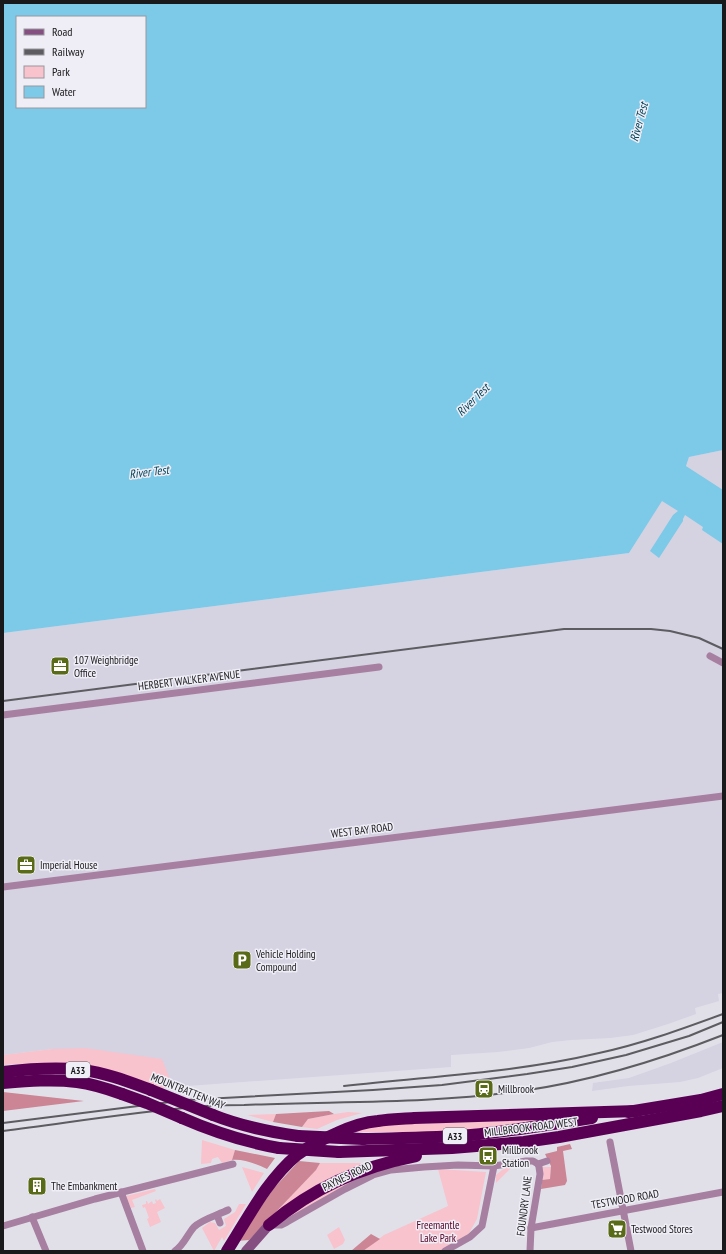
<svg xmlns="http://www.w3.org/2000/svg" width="726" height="1254" font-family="'PT Sans Narrow',sans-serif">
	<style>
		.built { fill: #d5d2e1 }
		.green { fill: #f8c3cd }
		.forest { fill: #cb8594 }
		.water { fill: #7cc9e8; fill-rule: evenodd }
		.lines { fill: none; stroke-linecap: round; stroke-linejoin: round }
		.street { stroke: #a67fa1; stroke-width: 7 }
		.secondary { stroke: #864f81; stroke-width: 10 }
		.highway { stroke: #590055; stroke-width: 12 }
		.rail { stroke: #5d5c61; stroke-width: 2 }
		.highway-bridge { stroke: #590055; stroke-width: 12 }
		.labels { text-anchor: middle; stroke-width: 3; stroke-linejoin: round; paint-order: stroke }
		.shield { fill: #efedf5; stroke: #59585c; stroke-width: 1 }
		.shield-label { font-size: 10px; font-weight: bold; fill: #19181b }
		.poi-label { font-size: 11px; fill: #19181b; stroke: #efedf5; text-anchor: start }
		.street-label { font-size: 11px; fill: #19181b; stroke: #efedf5 }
		.park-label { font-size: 11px; fill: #580124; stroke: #efedf5 }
		.water-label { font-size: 12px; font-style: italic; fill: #00455b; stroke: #efedf5 }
	</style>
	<rect width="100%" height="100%" fill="#e1e0e8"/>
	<g class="built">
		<path d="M723,450V993L718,994L719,1001L695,1008L696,1014L668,1024L633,1035L610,1038L571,1040L552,1042L529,1048L498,1052L451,1055V1067L173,1087L161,1059L52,1049L3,1055V633L629,553L662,500L701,476L686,466L689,457Z"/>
		<path d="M723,1042V1068L698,1078L680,1082L628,1086L592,1091L593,1083L629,1078L671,1063Z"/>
	</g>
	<g class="green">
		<path d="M85,1048L162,1059L173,1087L162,1088L134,1078L71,1063L15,1064L3,1065V1055L52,1049Z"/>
		<path d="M348,1112L362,1113L337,1120L317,1129L302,1127L308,1119L334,1114Z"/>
		<path d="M276,1114L273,1122L247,1115Z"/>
		<path d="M547,1119L564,1121L442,1132H355L380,1125Z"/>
		<path d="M202,1140L235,1150L232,1160L222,1163L218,1157L212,1159L211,1163L201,1164Z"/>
		<path d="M320,1163H367C345,1171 324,1180 305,1192C288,1202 273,1216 259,1229L315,1170Z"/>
		<path d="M242,1167L264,1173L252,1192Z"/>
		<path d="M541,1167H551L550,1179L542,1180Z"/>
		<path d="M506,1168H511L496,1183V1175L502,1170Z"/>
		<path d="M438,1169L486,1172L477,1219L468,1235L443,1251H363L384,1235L448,1206Z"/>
		<path d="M372,1171L282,1222L316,1195Z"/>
		<path d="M155,1189L156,1191L132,1200L135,1207L131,1208L126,1196Z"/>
		<path d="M156,1199L157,1201L160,1199L165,1208L157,1212L161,1222L150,1227L147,1219L149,1218L145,1207L143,1208L142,1205L146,1204V1201H147L148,1204L152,1201L153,1204L156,1203L155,1200Z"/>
		<path d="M239,1204H246L224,1241L222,1237L214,1251L202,1228L210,1222L215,1223L219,1230L226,1226L224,1219L235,1212Z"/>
		<path d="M339,1227L345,1240L343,1244L334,1249L327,1235Z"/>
	</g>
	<g class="forest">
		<path d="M3,1092L84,1101L3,1111Z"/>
		<path d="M329,1111L334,1114L308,1119L302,1127L273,1122L276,1114Z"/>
		<path d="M570,1144L572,1149L563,1151L567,1181L565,1185L541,1189L542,1180L550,1179L551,1166L545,1154L557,1151V1147Z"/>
		<path d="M235,1150L275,1158L267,1169C256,1164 244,1159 232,1160Z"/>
		<path d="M299,1161L320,1163L316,1170L249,1240L237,1241L274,1188Z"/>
		<path d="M371,1234L380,1239L363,1251H351Z"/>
	</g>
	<path class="water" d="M3,3H723V450L689,457L686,466L723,490V544L702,530L703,527L685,515L683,519V521L659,558L650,551L673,515L678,511L662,501L629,553L3,633ZM17,17H145V107H17Z"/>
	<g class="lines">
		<g class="street">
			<path d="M710,656L723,663"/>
			<path d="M3,715L379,667"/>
			<path d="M3,887L723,796"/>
			<path d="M610,1142L631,1251"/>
			<path d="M121,1192L143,1251"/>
			<path d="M217,1215L220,1223"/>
			<path d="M32,1217L46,1251"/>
			<path d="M271,1225H281L287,1222L345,1189L373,1175L391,1170L424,1167L458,1165L494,1166L526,1161H533L538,1164L547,1161"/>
			<path d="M3,1226L95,1199L233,1164"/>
			<path d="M531,1228L723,1192"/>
			<path d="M175,1251C184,1245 187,1235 194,1227C202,1219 218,1215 228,1210"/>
			<path d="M445,1251L470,1237L482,1226L494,1166"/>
			<path d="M530,1251L531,1228L540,1174L539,1167L538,1164"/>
		</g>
		<path class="secondary" d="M246,1251L269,1225"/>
		<g class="highway">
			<path d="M3,1072C29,1069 56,1067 83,1070C106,1073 129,1082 151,1090"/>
			<path d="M3,1083C28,1081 53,1079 77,1082C93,1084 108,1089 122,1094"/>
			<path d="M628,1112L701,1100L723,1094"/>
			<path d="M213,1115C241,1126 269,1132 298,1136"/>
			<path d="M182,1118C214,1132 245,1142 279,1148"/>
			<path d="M363,1139C399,1138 435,1138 471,1135C511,1131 552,1124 592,1118"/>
			<path d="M339,1152L452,1148L524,1142L559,1137L701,1111L723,1106"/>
			<path d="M269,1225C313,1188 360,1167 416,1156"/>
			<path d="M227,1251C248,1218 267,1180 297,1155C309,1146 323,1139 337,1133C350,1127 364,1122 378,1121C390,1119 402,1119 414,1118L637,1111"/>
		</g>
		<g class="rail">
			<path d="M3,701L564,629H651L670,631L699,638L723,649"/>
			<path d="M344,1086C429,1076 515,1073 599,1053C641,1044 682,1029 723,1014"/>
			<path d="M3,1123L186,1100L373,1090L442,1085L527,1074L572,1067L626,1055L689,1036L723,1022"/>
			<path d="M3,1131C67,1123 132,1112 196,1107C212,1105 228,1105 244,1105C336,1101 430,1104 522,1091C592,1081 657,1061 723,1035"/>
		</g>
		<g class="highway-bridge">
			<path d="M151,1090L213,1115"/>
			<path d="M122,1094L147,1103L182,1118"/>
			<path d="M298,1136L363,1139"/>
			<path d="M279,1148L339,1152"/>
		</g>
	</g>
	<defs>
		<g id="office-square" transform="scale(1)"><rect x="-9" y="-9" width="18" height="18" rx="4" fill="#596b17" stroke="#efedf5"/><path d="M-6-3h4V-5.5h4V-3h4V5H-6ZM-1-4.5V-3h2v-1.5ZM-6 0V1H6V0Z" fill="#fff"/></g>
		<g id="parking-square" transform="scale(1)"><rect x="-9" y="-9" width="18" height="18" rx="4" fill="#596b17" stroke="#efedf5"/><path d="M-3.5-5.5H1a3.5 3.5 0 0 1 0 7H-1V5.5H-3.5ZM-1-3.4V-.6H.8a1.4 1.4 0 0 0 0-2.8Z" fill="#fff"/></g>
		<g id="station-square" transform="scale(1)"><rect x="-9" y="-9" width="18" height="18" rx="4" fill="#596b17" stroke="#efedf5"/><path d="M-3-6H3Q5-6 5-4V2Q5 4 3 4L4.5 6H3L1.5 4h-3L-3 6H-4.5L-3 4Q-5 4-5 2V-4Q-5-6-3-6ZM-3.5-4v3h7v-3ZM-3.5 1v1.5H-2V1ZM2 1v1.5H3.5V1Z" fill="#fff"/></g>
		<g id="bus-square" transform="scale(1)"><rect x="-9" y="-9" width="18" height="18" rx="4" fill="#596b17" stroke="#efedf5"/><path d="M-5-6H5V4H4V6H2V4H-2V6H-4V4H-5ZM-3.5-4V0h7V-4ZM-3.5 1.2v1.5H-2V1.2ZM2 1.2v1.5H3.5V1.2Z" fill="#fff"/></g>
		<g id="building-square" transform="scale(1)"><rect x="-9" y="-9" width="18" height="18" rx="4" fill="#596b17" stroke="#efedf5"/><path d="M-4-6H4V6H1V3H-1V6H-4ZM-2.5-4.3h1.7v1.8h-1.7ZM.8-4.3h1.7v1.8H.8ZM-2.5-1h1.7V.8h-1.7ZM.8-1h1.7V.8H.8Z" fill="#fff"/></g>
		<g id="supermarket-square" transform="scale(1)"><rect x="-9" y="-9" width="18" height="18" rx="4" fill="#596b17" stroke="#efedf5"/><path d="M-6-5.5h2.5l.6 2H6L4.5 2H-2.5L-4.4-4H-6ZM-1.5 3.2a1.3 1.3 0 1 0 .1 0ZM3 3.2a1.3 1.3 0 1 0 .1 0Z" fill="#fff"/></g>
	</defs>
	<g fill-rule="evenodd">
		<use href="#office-square" x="60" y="666"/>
		<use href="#office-square" x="26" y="865"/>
		<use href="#parking-square" x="242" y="960"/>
		<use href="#station-square" x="484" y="1089"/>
		<use href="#bus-square" x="488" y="1156"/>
		<use href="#building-square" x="37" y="1186"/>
		<use href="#supermarket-square" x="617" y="1229"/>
	</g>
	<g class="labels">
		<g class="shield">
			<rect x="66" y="1062" width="24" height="16" rx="3"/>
			<rect x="443" y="1128" width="24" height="16" rx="3"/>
		</g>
		<g class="shield-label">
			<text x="78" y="1074">A33</text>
			<text x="455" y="1140">A33</text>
		</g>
		<g class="poi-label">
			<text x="74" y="664">107 Weighbridge<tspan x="74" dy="13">Office</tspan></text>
			<text x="40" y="869">Imperial House</text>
			<text x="256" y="958">Vehicle Holding<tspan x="256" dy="13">Compound</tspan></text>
			<text x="498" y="1093">Millbrook</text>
			<text x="502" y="1154">Millbrook<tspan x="502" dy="13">Station</tspan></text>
			<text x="51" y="1190">The Embankment</text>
			<text x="631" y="1233">Testwood Stores</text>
		</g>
		<g class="street-label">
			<text transform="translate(189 680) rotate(-7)" y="4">HERBERT WALKER AVENUE</text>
			<text transform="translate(362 830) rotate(-7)" y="4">WEST BAY ROAD</text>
			<text transform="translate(188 1091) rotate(22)" y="4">MOUNTBATTEN WAY</text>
			<text transform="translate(531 1127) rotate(-7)" y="4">MILLBROOK ROAD WEST</text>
			<text transform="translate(347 1176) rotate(-26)" y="4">PAYNES ROAD</text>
			<text transform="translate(625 1199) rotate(-10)" y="4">TESTWOOD ROAD</text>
			<text transform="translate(524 1206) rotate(-83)" y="4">FOUNDRY LANE</text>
		</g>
		<g class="park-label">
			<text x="438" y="1229">Freemantle<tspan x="438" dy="13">Lake Park</tspan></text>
		</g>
		<g class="water-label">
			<text transform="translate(639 122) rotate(-75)" y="4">River Test</text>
			<text transform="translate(473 400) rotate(-44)" y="4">River Test</text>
			<text transform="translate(149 472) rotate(-7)" y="4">River Test</text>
		</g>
	</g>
	<rect width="726" height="1254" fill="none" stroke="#19181b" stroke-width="8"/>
	<rect x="16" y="16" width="130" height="92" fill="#efedf5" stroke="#99989e"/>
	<rect x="24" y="29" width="20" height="6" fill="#864f81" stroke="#99989e"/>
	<text x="52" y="36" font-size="12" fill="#19181b">Road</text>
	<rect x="24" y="49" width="20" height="6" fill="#5d5c61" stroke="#99989e"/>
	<text x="52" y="56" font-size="12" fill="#19181b">Railway</text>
	<rect x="24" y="66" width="20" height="12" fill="#f8c3cd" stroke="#99989e"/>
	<text x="52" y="76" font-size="12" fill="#19181b">Park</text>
	<rect x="24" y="86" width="20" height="12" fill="#7cc9e8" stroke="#99989e"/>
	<text x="52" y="96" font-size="12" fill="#19181b">Water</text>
</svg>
